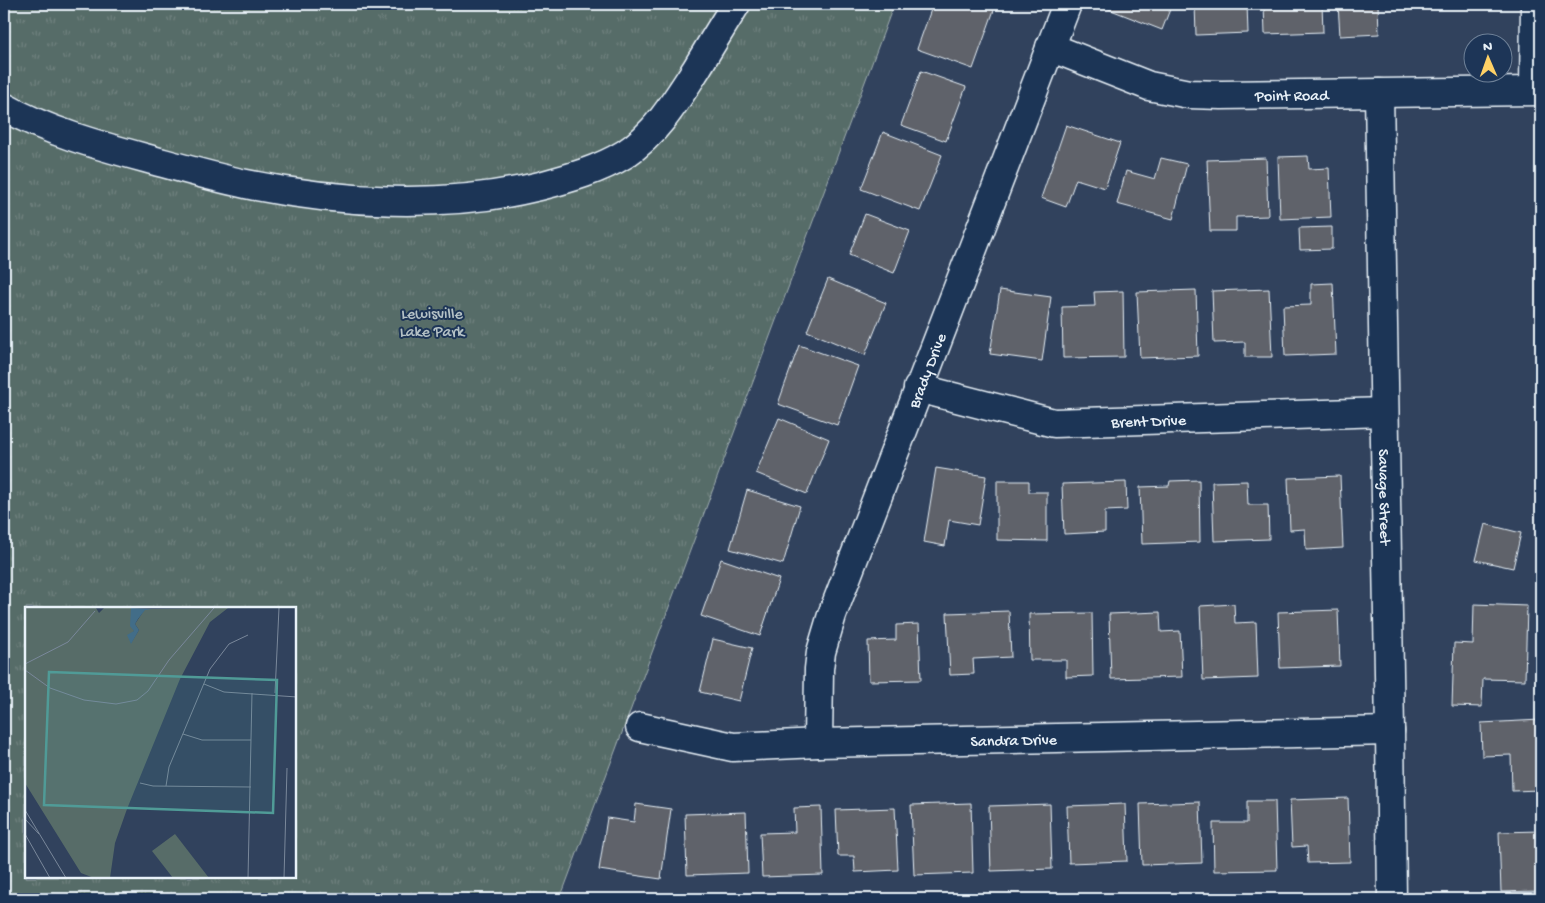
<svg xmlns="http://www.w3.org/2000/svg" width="1545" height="903" font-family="'Gochi Hand',sans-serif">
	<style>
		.park { fill: url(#park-tufts); stroke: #a0aeb0; fill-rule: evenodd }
		.building { fill: #5f626a; stroke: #e8f1f8 }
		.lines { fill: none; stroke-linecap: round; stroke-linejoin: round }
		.minor-casing { stroke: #e8f1f8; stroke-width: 31 }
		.minor { stroke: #1d3557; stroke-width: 28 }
		.labels { text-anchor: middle; stroke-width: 4; stroke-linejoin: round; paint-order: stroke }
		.street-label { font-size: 16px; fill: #e8f1f8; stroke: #1d3557 }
		.park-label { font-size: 16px; fill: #b5c2c6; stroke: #1d3557 }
		.inset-road { fill: none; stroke: #7a889b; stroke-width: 1 }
		.view { fill: #509b97; fill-opacity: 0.15; stroke: #509b97; stroke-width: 2.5 }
		.inset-edge { fill: none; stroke: #e8f1f8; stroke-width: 2.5 }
	</style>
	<defs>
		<pattern id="park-tufts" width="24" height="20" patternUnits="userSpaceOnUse" patternTransform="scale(1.25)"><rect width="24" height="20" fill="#576c68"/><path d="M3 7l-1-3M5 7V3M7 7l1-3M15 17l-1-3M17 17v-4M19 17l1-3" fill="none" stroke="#6f817e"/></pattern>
	</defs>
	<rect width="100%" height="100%" fill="#31425d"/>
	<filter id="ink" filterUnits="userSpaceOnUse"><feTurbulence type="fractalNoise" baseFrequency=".02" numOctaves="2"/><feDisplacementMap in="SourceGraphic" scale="10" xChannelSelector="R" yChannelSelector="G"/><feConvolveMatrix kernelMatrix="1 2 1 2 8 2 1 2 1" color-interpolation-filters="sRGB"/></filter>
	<g filter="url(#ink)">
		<path class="park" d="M4,4H894L560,899H4ZM26,608H295V877H26Z"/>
		<g class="building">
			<path d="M933,4H976L994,10L973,69L917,49Z"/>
			<path d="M1108,4H1172L1162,30L1106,8Z"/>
			<path d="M1195,4H1247L1248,33L1196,35Z"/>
			<path d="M1264,4H1322L1323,32L1265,34Z"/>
			<path d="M1338,4H1378L1379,34L1340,36Z"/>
			<path d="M921,71L966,87L946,141L901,125Z"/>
			<path d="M1066,125L1120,143L1105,188L1076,179L1066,207L1041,198Z"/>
			<path d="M883,132L942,155L920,211L861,189Z"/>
			<path d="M1308,156L1309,169L1329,168L1331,217L1280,219L1278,157Z"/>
			<path d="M1161,158L1187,164L1173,219L1117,204L1126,171L1155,179Z"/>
			<path d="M1266,158L1268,216L1236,217V231H1210L1207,160Z"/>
			<path d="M865,214L910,231L894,273L849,255Z"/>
			<path d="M1332,227V249L1300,250L1299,228Z"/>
			<path d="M828,279L886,303L865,355L807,331Z"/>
			<path d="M1333,283L1336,354L1285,356L1283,306L1311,305V284Z"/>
			<path d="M1269,289L1272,357H1245V342L1214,343L1212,291Z"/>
			<path d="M1000,290L1051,297L1042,361L990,354Z"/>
			<path d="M1196,290L1198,356L1140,358L1137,292Z"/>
			<path d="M1123,291L1124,357L1063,358L1062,307L1095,306L1094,292Z"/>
			<path d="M799,345L858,366L837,425L778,404Z"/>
			<path d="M779,418L829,439L807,494L756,473Z"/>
			<path d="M936,468L986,476L978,525L949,520L945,546L924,542Z"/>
			<path d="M1340,476L1343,548L1306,550L1305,529L1290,530L1288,478Z"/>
			<path d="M1199,480L1200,542L1142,544L1140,487L1169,486L1170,481Z"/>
			<path d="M997,481H1029V492H1047V541L997,540Z"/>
			<path d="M1247,481L1248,505H1268L1269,539L1214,541L1212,482Z"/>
			<path d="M1126,482L1127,510L1105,511V532L1064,534L1062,484Z"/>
			<path d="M747,490L800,506L783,564L730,549Z"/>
			<path d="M1485,524L1521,533L1513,568L1476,560Z"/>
			<path d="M721,559L779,579L760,636L701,616Z"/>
			<path d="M1234,604L1235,623L1256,622L1258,678L1203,680L1200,606Z"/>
			<path d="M1474,604L1527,606L1525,680L1483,679L1482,707L1452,706L1454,643L1473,644Z"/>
			<path d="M1338,610L1340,666L1280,668L1278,612Z"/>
			<path d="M1009,611L1011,657L973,659L974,674L950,675L947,613Z"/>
			<path d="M1160,612L1161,632L1180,631L1182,677L1111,679L1109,614Z"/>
			<path d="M1092,613L1093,676L1066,677V660H1030L1029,614Z"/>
			<path d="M919,624L921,680L869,681L868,641L896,640V625Z"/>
			<path d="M713,639L752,648L739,701L700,692Z"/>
			<path d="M1541,720V790L1512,791L1511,755L1482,756L1481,723Z"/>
			<path d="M1348,798L1350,862L1308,863L1307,846L1292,847L1290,800Z"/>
			<path d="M1247,801H1275L1277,870L1214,871L1213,823H1247Z"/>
			<path d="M1200,802L1202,863L1142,865L1140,804Z"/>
			<path d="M971,803L973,873L914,875L911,805Z"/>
			<path d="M636,804L671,809L661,879L599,870L607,818L634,822Z"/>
			<path d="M1050,804L1052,869L991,871L989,806Z"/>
			<path d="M1125,804L1127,861L1069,863L1067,806Z"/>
			<path d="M821,807L823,875L762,877L760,833L795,832L794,808Z"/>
			<path d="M895,808L898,870L855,872L854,856H838L836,810Z"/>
			<path d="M746,812L748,873L687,875L685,814Z"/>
			<path d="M1541,831V891L1501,892L1499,832Z"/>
		</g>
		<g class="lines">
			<g class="minor-casing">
				<g id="minor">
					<path id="s1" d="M1050,47L1149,86L1189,94L1221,95L1541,91"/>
					<path d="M1534,90L1535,4"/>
					<path id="s2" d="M1379,93L1390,731L1392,899"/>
					<path d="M4,107C47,131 97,145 145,158C178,167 212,177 246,184C338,203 447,209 540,186C570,178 599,170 625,154C657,133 677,99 697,68C710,46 723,25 736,4"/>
					<path id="s3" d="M918,388L1054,423L1384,412"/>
					<path id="s4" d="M640,727L733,747L818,743L1390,731"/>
					<path id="s5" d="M818,743L819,669L821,652L832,615L1067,4"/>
				</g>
			</g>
			<use href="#minor" class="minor"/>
		</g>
	</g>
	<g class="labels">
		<g class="street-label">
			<text dy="6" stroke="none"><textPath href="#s1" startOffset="250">Point Road</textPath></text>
			<text dy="6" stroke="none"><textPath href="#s5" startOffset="392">Brady Drive</textPath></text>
			<text dy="6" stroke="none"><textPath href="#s3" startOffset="235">Brent Drive</textPath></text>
			<text dy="6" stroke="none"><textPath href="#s2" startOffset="404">Savage Street</textPath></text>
			<text dy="6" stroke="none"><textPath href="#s4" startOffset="376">Sandra Drive</textPath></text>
		</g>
		<g class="park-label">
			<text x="432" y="318">Lewisville<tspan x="432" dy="18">Lake Park</tspan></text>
		</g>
	</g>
	<g transform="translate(25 607)">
		<rect width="271" height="271" fill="#31425d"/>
		<path d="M150,227L184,271H148L127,244Z" fill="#576c68"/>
		<path d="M0,1H71L74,6L79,1H106L109,24L105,30L106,36L114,23L110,17L120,2L203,1L185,15L155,72L102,202L90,236L85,271H69L56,266L0,176Z" fill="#576c68"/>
		<path d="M106,1L127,2L120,3L113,12L110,17L114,23L106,37L102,28L109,24L105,19Z" fill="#426d88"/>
		<path class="inset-road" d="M0,57L43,35L70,4M0,63L25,81L59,93L91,97L112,93L123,84L144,53L189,1M179,77L199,85L272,90M250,86L254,1M158,127L177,133H226M115,176L128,179L226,180M141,179L144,160L185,62L204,37L223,28M0,203L41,271M0,212L14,227M0,227L25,271M223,271L227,86M259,271L262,161"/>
		<path class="view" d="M24,65L252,73L248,206L19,198Z"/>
		<rect width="271" height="271" class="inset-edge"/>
	</g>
	<rect width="1545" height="903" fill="none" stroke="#1d3557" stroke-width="20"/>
	<rect x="10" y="10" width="1525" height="883" fill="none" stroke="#e8f1f8" stroke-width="2" filter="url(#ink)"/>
	<g transform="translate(1488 58) rotate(358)"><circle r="24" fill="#1d3557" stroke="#6e8097"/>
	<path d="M0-4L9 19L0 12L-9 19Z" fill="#ffd166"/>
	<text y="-8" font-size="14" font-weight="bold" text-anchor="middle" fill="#e8f1f8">N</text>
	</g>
</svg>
